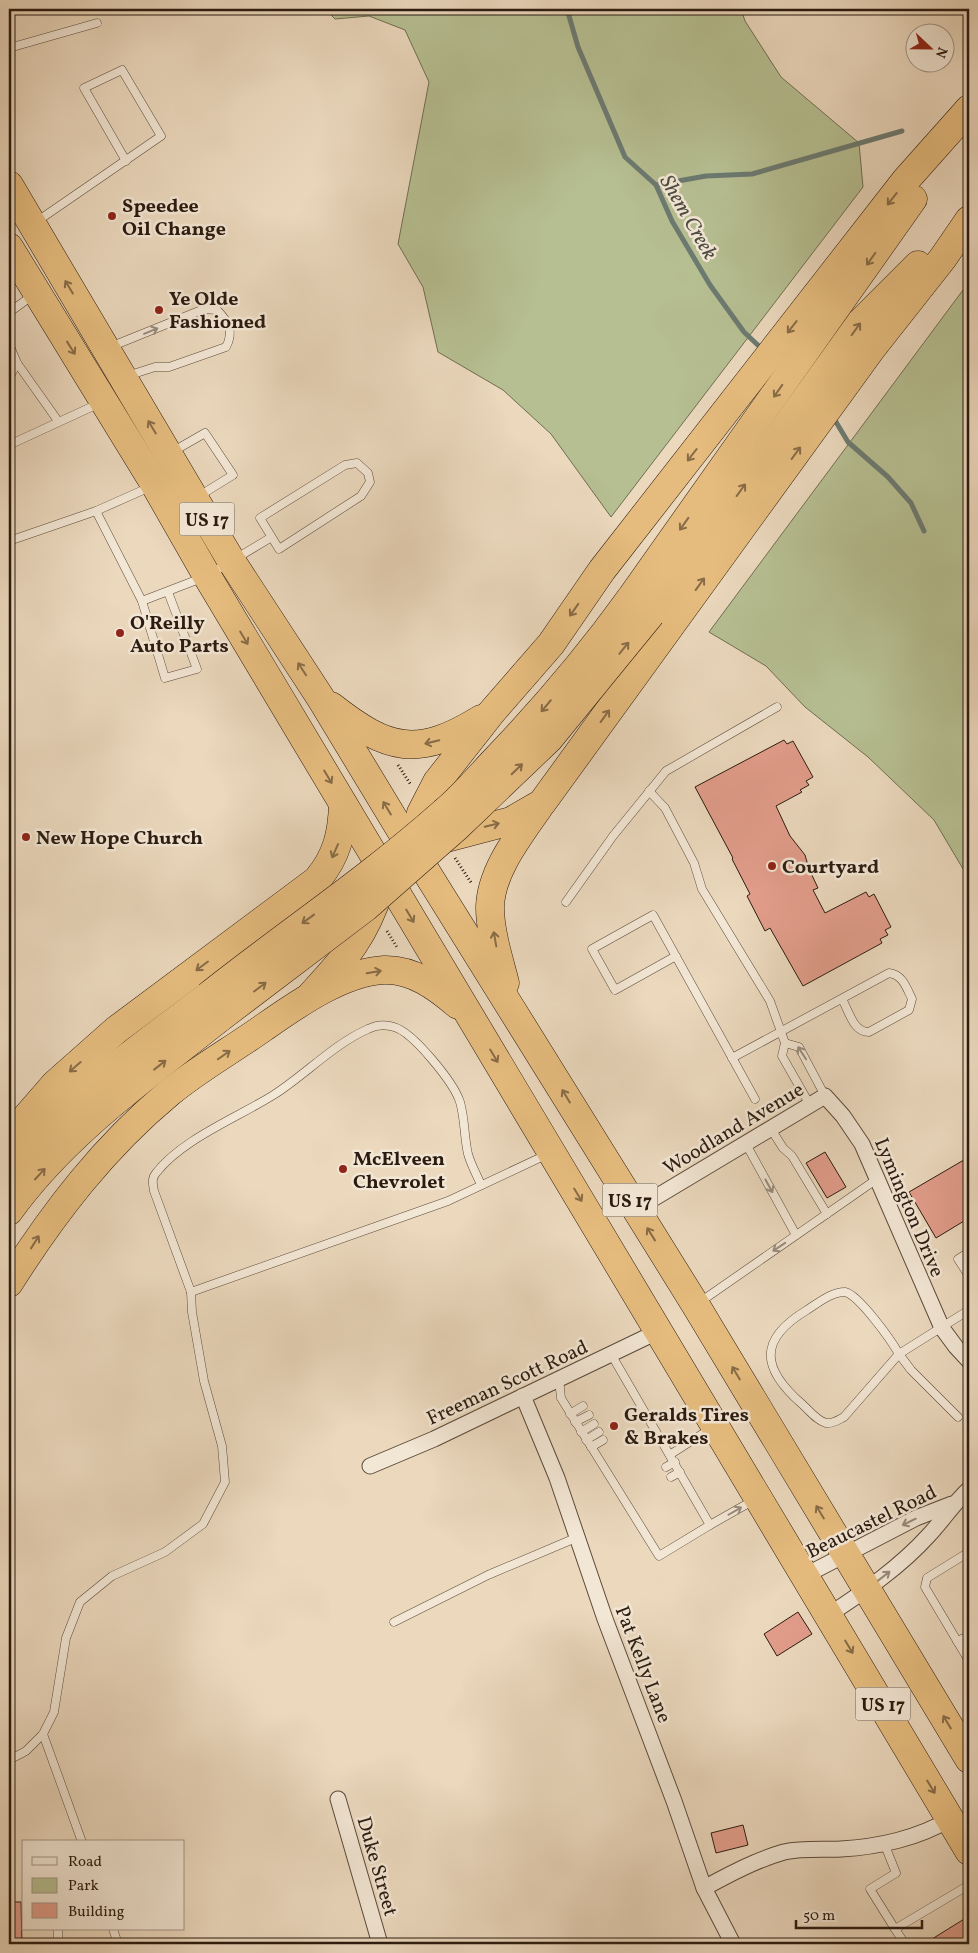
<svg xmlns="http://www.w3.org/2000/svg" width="978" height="1953" font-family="Vollkorn,serif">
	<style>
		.green { fill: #b6bf92; stroke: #706d51 }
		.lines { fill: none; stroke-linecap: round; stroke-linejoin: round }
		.stream { stroke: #6c7a71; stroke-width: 5 }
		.building { fill: #e29d8b; stroke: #2b1b10 }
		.lane-casing { stroke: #5b4a3b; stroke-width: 9 }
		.street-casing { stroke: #5b4a3b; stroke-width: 17 }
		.highway-casing { stroke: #2b1b10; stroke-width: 29 }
		.path { stroke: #2b1b10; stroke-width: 3; stroke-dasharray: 1 2.5; stroke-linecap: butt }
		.lane { stroke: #f2e6d4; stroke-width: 8 }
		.street { stroke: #f2e6d4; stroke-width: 15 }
		.highway { stroke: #e6bc7e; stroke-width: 28 }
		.highway-bridge-casing { stroke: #2b1b10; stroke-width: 29; stroke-linecap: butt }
		.highway-bridge { stroke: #e6bc7e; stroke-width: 28 }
		.oneway { stroke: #886c47 }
		.oneway2 { stroke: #988b7c }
		.poi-dot { fill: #8f2418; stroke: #f2e6d4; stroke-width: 2 }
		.labels { text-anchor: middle; stroke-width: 5; stroke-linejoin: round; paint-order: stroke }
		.shield { fill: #f2e6d4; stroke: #67584b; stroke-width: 1 }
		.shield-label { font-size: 19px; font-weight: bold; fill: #2b1b10 }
		.poi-label { font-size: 20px; font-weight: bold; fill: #2b1b10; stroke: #f2e6d4; text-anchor: start }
		.street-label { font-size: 20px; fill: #2b1b10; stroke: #f2e6d4 }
		.water-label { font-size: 21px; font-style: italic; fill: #4c4b41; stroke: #f2e6d4 }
	</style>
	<rect width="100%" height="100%" fill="#ebd8bd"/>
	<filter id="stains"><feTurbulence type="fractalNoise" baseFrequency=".004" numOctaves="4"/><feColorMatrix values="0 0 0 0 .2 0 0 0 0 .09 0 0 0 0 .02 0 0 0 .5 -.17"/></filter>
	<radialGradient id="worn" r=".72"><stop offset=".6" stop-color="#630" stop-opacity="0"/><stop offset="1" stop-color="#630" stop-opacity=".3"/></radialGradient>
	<g class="green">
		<path d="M325,9H741L745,21L781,77L859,143L863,187L611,517L551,434L503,390L438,352L423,287L398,244L429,82L405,30L369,16L335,19Z"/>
		<path d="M963,290L969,298V879L934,820L868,757L805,707L766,666L709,632Z"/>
	</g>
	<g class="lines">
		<g class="stream">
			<path d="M567,9L578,47L625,157L656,185L672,221L710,285L744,332L763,350"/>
			<path d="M656,185L706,176L752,174L902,131"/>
			<path d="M833,417L848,442L888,477L911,503L924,531"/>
		</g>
	</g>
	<g class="building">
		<path d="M784,740L787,744L793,741L813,777L806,781L809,785L800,790L802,792L776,806L790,836L805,855L809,869L818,888L813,890L825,913L866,892L869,897L874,894L891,927L885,930L888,935L880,939L882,943L803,986L770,928L765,931L747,896L750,894L732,859L733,858L695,787Z"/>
		<path d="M825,1152L846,1187L827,1198L806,1163Z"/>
		<path d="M969,1157V1218L936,1238L909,1192Z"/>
		<path d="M798,1612L812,1634L777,1656L764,1634Z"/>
		<path d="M743,1825L748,1845L716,1853L711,1833Z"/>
		<path d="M9,1902H21L22,1944H9Z"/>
		<path d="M969,1916V1944H924Z"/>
	</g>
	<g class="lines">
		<g class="lane-casing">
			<g id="lane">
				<path d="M9,48L97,23"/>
				<path d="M36,222L161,136L122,70L84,88L126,161"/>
				<path d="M9,317L11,311L33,295"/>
				<path d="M9,344L17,363L58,421"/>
				<path d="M110,347L204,309L217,310C229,322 234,332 226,347L169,367H155L127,376"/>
				<path d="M9,378L17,363"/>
				<path d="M9,445L100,403"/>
				<path d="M172,452L205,433L233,475L199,496"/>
				<path d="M357,463L368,473L370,482L361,496L279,549L260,518L345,465Z"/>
				<path d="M96,511L142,601L207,576L270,538"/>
				<path d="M9,541L96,511L150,487"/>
				<path d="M142,601L165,678L197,669L168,592"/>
				<path d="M649,791L665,808L694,863L702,889L770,1001L785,1043"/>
				<path d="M566,902L613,836L666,771L777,707"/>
				<path d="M676,956L615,990L592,949L653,915L755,1099"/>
				<path d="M732,1058L889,973C903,975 906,987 912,999L909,1010L869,1032C853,1032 849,1011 842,999"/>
				<path d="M810,1105L782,1056L785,1043L799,1047L825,1096"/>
				<path d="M771,1129L783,1148L792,1156L827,1214"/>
				<path d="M746,1144L796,1235"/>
				<path d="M969,1252L958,1259L969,1276"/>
				<path d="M191,1292L448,1201L548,1154"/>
				<path d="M845,1292C859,1295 891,1340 899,1354L844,1417C838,1420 833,1424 826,1423C817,1421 809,1410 802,1404C762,1369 757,1340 807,1310C818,1303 831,1292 845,1292Z"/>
				<path d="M700,1302L877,1179"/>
				<path d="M559,1379L561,1398L659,1556L710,1525L611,1354"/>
				<path d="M570,1414L583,1406"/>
				<path d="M958,1417L911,1370L899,1354L969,1310"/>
				<path d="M575,1422L589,1415"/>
				<path d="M581,1432L594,1424"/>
				<path d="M586,1440L599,1432"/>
				<path d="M591,1447L603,1440"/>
				<path d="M671,1454L710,1429"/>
				<path d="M666,1467L675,1462"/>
				<path d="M671,1477L680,1472"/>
				<path d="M710,1525L754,1500"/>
				<path d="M969,1552L927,1578L925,1587L969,1661"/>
				<path d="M394,1622L488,1575L578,1537"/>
				<path d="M957,1641L969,1636"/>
				<path d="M43,1734L82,1842"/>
				<path d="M9,1760L26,1751L43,1734L54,1712L66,1638L80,1602L112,1576L165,1552L203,1524L225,1482L222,1446L204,1381L192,1312L191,1292L154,1191C153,1184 151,1179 156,1173C182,1139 239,1117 275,1094C306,1074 334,1044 368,1029C376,1025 385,1024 394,1027C413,1032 454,1083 460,1102C465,1119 464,1137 468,1154C471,1165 477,1175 481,1185"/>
				<path d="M884,1843L896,1873L870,1889L895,1929"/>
				<path d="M113,1929L118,1944"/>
				<path d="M58,1944V1929"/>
				<path d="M905,1944L895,1929L969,1885"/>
			</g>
		</g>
		<g class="street-casing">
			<g id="street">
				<path d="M636,1209L825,1096L843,1116L862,1144L942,1328L956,1347L969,1361"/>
				<path d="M523,1396L557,1478L605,1619L674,1801L704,1888L733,1944"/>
				<path d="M370,1466L434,1439L659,1331"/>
				<path d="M806,1575L916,1518L952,1504"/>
				<path d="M830,1614C865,1591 900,1567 929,1535C943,1520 954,1503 969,1489"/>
				<path d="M338,1799L380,1944"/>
				<path d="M704,1888C730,1874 756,1860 784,1852C802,1848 823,1850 841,1849C878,1847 919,1838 950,1819"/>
			</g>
		</g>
		<g class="highway-casing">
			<g id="highway">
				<path d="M9,185L232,562L320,697L412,849L695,1304L969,1759"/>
				<path d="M9,247L155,485L207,576L969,1851"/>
				<path d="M630,599L913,199"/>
				<path d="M651,614L861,322L918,265"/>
				<path d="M331,706C388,751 418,758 481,719"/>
				<path d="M439,840L511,821L542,803L872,348L943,258L969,220"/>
				<path d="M412,849L421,813L437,782L491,713L551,644L602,570L905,181L969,109"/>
				<path d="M505,983C499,959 490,932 490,907C491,871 519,836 539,807"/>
				<path d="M312,994C346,957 364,938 380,889"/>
				<path d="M9,1137L55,1084L116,1030L317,880C337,856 342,834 343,804"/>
				<path d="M9,1173C62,1101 138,1049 208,996"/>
				<path d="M9,1211C65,1133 147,1076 221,1017"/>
				<path d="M9,1283C54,1212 104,1147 169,1093C198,1069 232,1050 263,1028C296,1005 342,972 384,970C413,969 437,987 458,1005"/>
			</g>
		</g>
		<g class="path">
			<path d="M398,765L411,785"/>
			<path d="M455,858L472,884"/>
			<path d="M387,931L398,949"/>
		</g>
		<use href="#lane" class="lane"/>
		<use href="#street" class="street"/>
		<use href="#highway" class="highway"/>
		<g class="highway-bridge-casing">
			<g id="highway-bridge">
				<path d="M208,996C286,934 370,878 444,812C462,797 478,778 494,761C543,710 589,656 630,599"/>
				<path d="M221,1017L366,907L458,826L549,739L651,614"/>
			</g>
		</g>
		<use href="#highway-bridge" class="highway-bridge"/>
	</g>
	<defs><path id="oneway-shaft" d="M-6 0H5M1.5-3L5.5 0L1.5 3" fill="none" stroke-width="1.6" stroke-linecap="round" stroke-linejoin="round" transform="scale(1.25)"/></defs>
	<g class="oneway">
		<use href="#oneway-shaft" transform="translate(892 199) rotate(128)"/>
		<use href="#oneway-shaft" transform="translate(871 259) rotate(125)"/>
		<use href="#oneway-shaft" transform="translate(69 287) rotate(-121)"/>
		<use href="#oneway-shaft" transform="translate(792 327) rotate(128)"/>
		<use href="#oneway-shaft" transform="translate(856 329) rotate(-54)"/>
		<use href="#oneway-shaft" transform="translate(71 348) rotate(58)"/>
		<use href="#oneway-shaft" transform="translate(778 391) rotate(125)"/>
		<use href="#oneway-shaft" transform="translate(152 427) rotate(-121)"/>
		<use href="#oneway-shaft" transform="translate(796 453) rotate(-54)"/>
		<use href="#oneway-shaft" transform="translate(692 455) rotate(128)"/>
		<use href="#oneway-shaft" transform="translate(741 490) rotate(-54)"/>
		<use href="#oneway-shaft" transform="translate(684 524) rotate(125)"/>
		<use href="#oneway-shaft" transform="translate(700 584) rotate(-54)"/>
		<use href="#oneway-shaft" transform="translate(574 610) rotate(125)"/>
		<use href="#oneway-shaft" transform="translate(244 638) rotate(59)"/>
		<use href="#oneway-shaft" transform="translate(624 648) rotate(-51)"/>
		<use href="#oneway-shaft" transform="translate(302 669) rotate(-123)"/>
		<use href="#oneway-shaft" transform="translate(546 706) rotate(130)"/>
		<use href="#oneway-shaft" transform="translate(605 716) rotate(-54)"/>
		<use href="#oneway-shaft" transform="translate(432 742) rotate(166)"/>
		<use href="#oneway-shaft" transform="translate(517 769) rotate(-44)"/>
		<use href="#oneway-shaft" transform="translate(328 777) rotate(59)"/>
		<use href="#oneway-shaft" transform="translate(387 808) rotate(-121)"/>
		<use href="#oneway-shaft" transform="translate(492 825) rotate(-13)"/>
		<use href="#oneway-shaft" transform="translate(335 851) rotate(114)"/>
		<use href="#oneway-shaft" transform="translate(410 916) rotate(59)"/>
		<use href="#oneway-shaft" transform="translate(308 919) rotate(144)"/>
		<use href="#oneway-shaft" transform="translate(495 939) rotate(-100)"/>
		<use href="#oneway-shaft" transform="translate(202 966) rotate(143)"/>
		<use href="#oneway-shaft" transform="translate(374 972) rotate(-10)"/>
		<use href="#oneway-shaft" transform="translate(260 987) rotate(-37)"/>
		<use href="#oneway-shaft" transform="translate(224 1055) rotate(-35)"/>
		<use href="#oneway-shaft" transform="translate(494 1056) rotate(59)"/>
		<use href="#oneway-shaft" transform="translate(160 1065) rotate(-38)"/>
		<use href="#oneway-shaft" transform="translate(75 1067) rotate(139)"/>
		<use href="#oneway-shaft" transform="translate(566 1096) rotate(-121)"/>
		<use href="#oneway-shaft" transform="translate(40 1174) rotate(-47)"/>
		<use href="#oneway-shaft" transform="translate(578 1195) rotate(59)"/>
		<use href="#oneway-shaft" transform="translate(651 1234) rotate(-122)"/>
		<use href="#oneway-shaft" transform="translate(35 1242) rotate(-58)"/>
		<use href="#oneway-shaft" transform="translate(736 1373) rotate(-121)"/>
		<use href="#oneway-shaft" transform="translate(820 1512) rotate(-121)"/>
		<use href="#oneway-shaft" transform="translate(849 1647) rotate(59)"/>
		<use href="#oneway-shaft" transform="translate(947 1722) rotate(-121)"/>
		<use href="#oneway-shaft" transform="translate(931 1787) rotate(59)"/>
	</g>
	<g class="oneway2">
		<use href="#oneway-shaft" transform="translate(151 331) rotate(-22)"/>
		<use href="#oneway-shaft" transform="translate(802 1053) rotate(-123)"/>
		<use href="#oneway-shaft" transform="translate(769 1186) rotate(61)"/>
		<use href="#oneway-shaft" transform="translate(779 1247) rotate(146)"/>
		<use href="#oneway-shaft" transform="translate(735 1511) rotate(-30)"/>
		<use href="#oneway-shaft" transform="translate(909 1522) rotate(154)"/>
		<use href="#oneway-shaft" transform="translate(884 1576) rotate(-38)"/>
	</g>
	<g class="poi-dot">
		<circle cx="112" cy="216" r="5"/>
		<circle cx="159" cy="310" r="5"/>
		<circle cx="120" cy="633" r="5"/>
		<circle cx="26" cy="837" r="5"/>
		<circle cx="772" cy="866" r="5"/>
		<circle cx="343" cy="1169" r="5"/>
		<circle cx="614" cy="1426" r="5"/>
	</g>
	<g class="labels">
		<g class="shield">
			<rect x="179.5" y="502.5" width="55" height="33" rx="4"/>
			<rect x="602.5" y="1183.5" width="55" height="33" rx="4"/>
			<rect x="855.5" y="1687.5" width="55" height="33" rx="4"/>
		</g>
		<g class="shield-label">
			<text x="207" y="526">US 17</text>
			<text x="630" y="1207">US 17</text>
			<text x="883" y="1711">US 17</text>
		</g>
		<g class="poi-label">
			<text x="122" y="212">Speedee<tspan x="122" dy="23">Oil Change</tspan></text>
			<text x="169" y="305">Ye Olde<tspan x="169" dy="23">Fashioned</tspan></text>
			<text x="130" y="629">O'Reilly<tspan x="130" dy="23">Auto Parts</tspan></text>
			<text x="36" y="844">New Hope Church</text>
			<text x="782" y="873">Courtyard</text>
			<text x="353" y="1165">McElveen<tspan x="353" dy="23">Chevrolet</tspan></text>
			<text x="624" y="1421">Geralds Tires<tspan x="624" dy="23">&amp; Brakes</tspan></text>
		</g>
		<g class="street-label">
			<text transform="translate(733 1128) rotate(-31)" y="7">Woodland Avenue</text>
			<text transform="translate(910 1207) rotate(67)" y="7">Lymington Drive</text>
			<text transform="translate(507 1382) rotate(-25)" y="7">Freeman Scott Road</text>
			<text transform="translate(871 1521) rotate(-26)" y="7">Beaucastel Road</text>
			<text transform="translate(644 1664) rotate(69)" y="7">Pat Kelly Lane</text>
			<text transform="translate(378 1866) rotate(74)" y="7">Duke Street</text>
		</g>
		<g class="water-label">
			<text transform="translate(689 217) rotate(60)" y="7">Shem Creek</text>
		</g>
	</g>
	<rect width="978" height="1953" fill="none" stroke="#ebd8bd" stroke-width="30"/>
	<rect x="10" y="10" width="958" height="1933" fill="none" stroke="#2b1b10" stroke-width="2.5"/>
	<rect x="15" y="15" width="948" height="1923" fill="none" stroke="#2b1b10"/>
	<rect x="22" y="1840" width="162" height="90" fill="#f2e6d4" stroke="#a29586"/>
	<rect x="32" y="1857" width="25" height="8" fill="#f2e6d4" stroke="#a29586"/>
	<text x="68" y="1866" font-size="15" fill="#2b1b10">Road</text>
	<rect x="32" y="1878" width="25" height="15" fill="#b6bf92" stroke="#a29586"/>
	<text x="68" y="1890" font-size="15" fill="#2b1b10">Park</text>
	<rect x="32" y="1903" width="25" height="15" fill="#e29d8b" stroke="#a29586"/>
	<text x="68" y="1916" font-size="15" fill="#2b1b10">Building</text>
	<g transform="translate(930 48) rotate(112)"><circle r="24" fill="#f2e6d4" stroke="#a29586"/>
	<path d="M0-4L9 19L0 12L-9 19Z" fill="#8f2418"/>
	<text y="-8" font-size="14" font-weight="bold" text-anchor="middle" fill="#2b1b10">N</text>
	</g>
	<path d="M796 1920v8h126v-8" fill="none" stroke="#2b1b10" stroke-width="2.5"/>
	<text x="803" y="1920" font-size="15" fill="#2b1b10" stroke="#f2e6d4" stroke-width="4" paint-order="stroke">50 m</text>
	<rect width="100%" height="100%" filter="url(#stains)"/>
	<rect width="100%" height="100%" fill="url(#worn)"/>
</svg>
